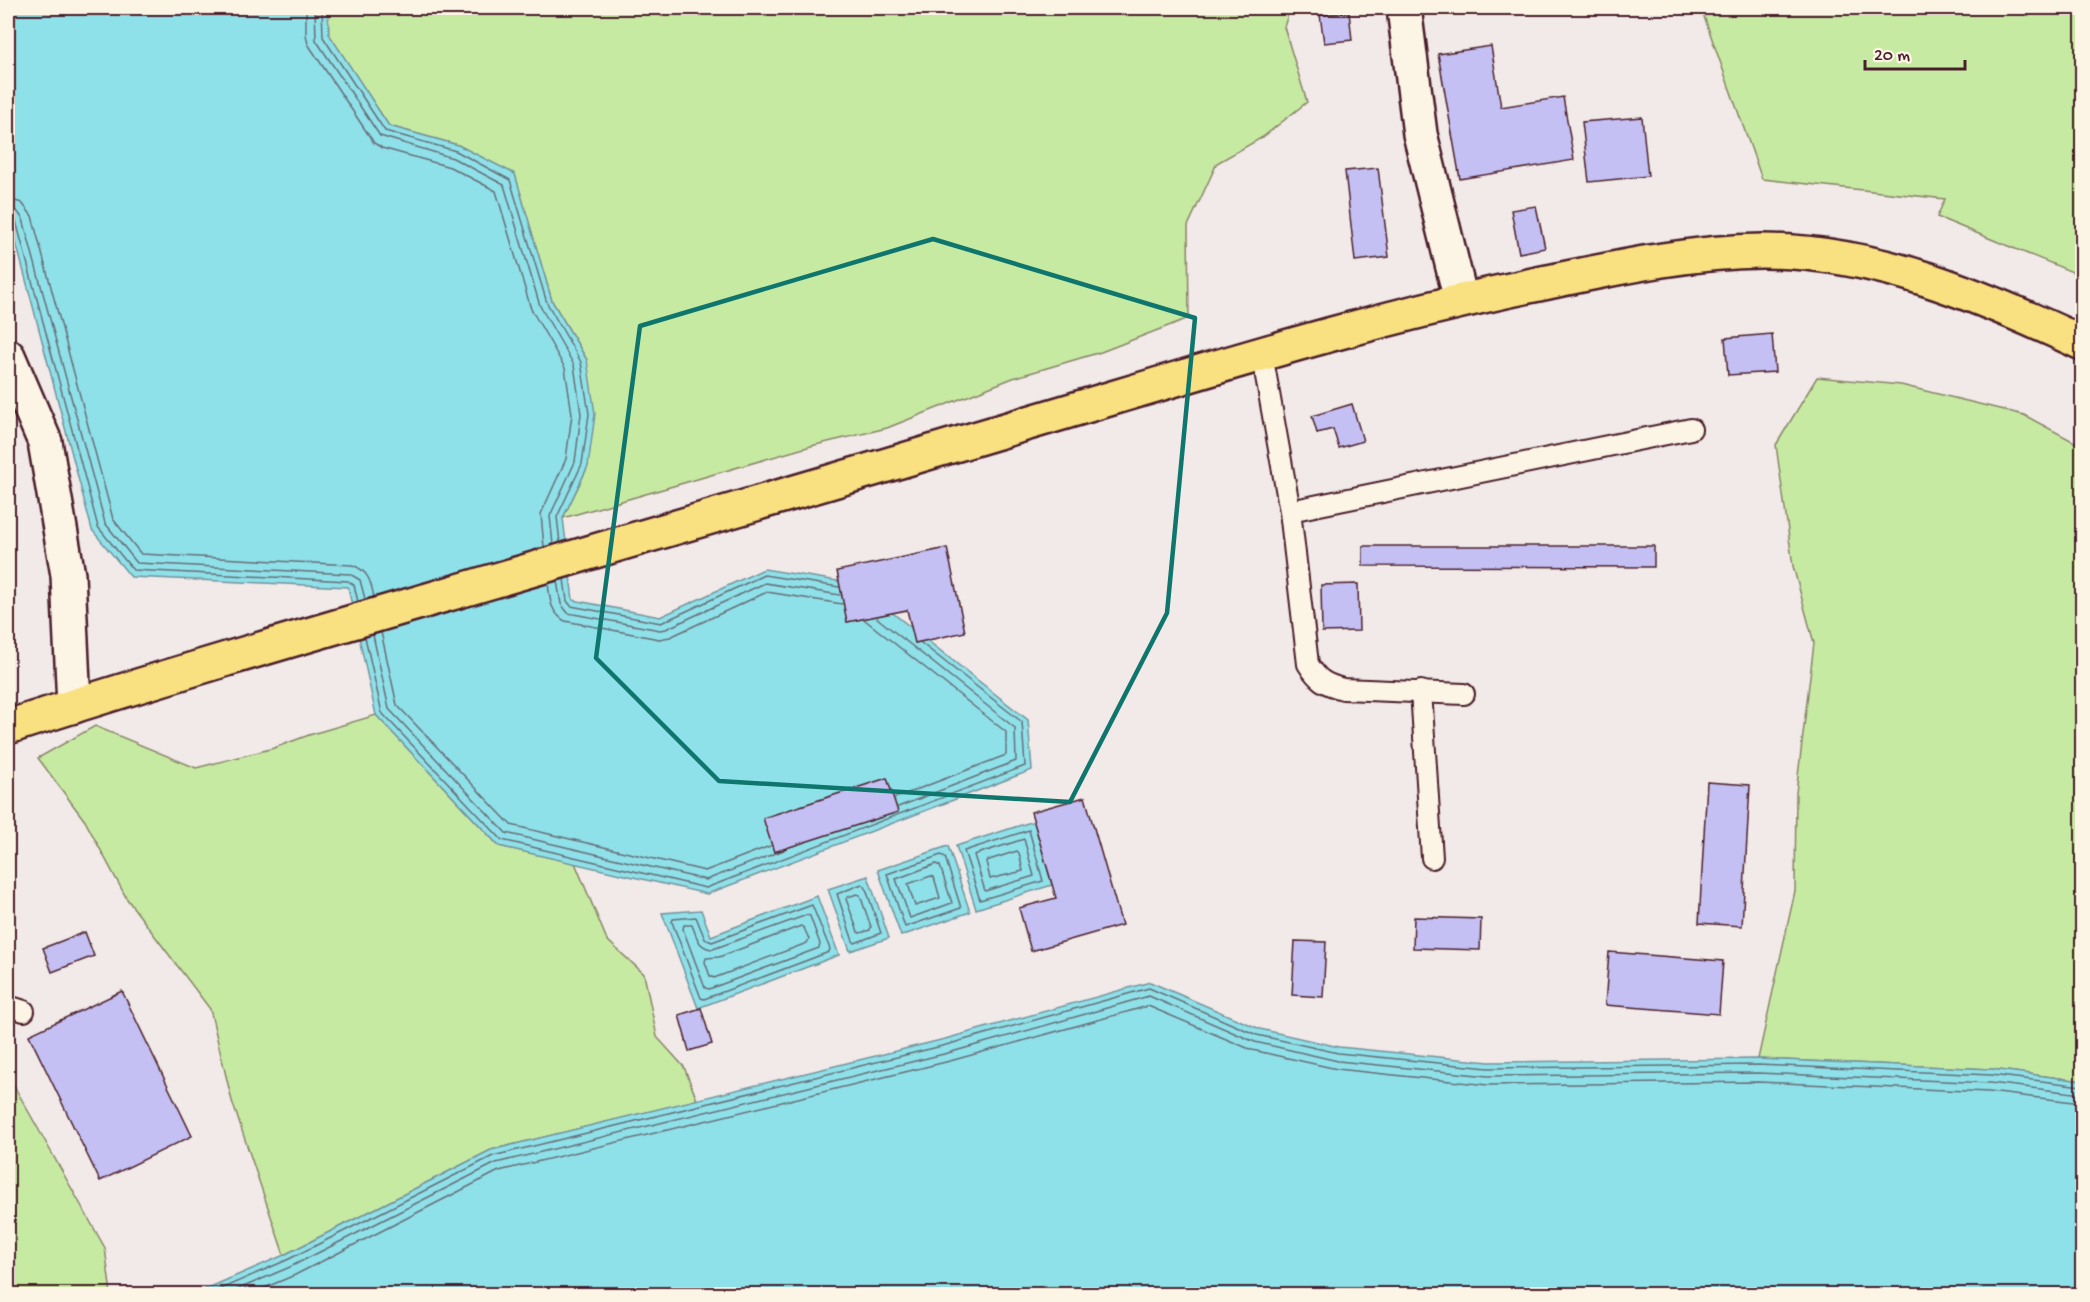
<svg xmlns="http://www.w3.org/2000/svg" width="2090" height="1302" font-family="'Gochi Hand',sans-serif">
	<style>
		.green { fill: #c7eaa3; stroke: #888467; stroke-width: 1.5 }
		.water { fill: #8fe1e9; stroke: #73939d; stroke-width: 1.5 }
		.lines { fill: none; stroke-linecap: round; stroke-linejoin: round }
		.shore { stroke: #666d77; stroke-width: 1.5 }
		.building { fill: #c4c0f3; stroke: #4a1f2b; stroke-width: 1.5 }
		.service-casing { stroke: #4a1f2b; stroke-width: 24 }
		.minor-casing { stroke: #4a1f2b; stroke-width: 38 }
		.trunk-casing { stroke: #4a1f2b; stroke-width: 38 }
		.service { stroke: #fcf5e5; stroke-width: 20 }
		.minor { stroke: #fcf5e5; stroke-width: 33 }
		.trunk { stroke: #f9e181; stroke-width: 33 }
		.marked { fill: none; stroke: #0f766e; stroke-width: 4.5; stroke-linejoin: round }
	</style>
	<rect width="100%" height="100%" fill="#f1eae8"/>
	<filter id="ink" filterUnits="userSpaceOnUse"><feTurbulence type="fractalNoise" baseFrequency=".0167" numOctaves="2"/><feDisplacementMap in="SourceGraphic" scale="12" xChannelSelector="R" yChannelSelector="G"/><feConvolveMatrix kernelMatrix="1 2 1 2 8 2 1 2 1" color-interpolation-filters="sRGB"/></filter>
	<g filter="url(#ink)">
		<g class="green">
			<path d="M328,8H1290L1284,27L1307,102L1263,137L1217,163L1188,226L1189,318L1101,352L1013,378L887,428L811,446L563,518L588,466L587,360L552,301L515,175L458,145L389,126L328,34Z"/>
			<path d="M1701,8H2082V276L1937,217L1945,199L1762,179Z"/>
			<path d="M1817,377L1901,385L2024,415L2082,446V1081L1991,1069L1758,1059L1795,891L1796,793L1814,643L1793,566L1776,445Z"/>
			<path d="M376,715L499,846L575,863L607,940L644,974L657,1037L684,1067L697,1100L491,1150L284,1255L232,1101L210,1009L127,899L85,821L38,758L95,726L196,768L274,748L309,735Z"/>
			<path d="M8,1075L105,1248L111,1294H8Z"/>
		</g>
		<g class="water">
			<path d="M8,8H328L329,34L389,126L458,145L515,174L552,301L587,360L595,414L588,466L563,518L573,600L660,617L764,569L856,584L1028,720L1032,770L707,894L499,846L376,715L348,587L131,577L92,530L8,212Z"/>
			<path d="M1034,821L1052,885L976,909L956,846Z"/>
			<path d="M948,846L970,912L901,936L878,870Z"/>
			<path d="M868,876L889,938L850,951L828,889Z"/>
			<path d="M817,896L839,955L698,1008L662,913L701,910L711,936Z"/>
			<path d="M1150,982L1260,1029L1339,1047L1489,1062L1758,1059L1991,1069L2082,1081V1294H194L284,1255L491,1150L945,1039Z"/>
		</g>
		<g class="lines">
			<g class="shore">
				<path d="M306,8V35L308,44L374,143L382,148L450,167L496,191L531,309L565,368L572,414L566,459L541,514L544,547"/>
				<path d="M315,8L316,40L380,136L453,158L504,185L540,306L574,365L581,414L575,462L550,516L553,545"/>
				<path d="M322,8L323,37L385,131L456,151L510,180L547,303L581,362L589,414L582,464L557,517L560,543"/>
				<path d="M8,199L22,203L32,216L113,519L141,554L352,565C368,570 371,582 374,597"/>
				<path d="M8,208L17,211L23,219L105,523L137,563L350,574L360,580L365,599"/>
				<path d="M8,216L13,217L16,221L98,527L133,570L348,581L354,585L358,602"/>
				<path d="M564,579L567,601L571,606L661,623L764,575L839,587"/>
				<path d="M557,581L561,604L568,613L660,630L666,629L765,583L840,595"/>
				<path d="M548,583C550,599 550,612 565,621L659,639L670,637L767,592L842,604"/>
				<path d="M877,618L1015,728L1016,761L898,807"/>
				<path d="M865,620L1006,732V755L895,798"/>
				<path d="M381,632L397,705L511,825L705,871L770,846"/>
				<path d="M373,635L389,709L506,833L706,880L784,850"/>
				<path d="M365,637L382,713L502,840L706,888L1025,766L1022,722L921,643"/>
				<path d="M1029,830L1043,881L980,900L964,851Z"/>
				<path d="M1024,839L1034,876L985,891L974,855Z"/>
				<path d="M1017,851L1019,853L1023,871L990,879L986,861Z"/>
				<path d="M941,855L945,857L961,908L905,927L887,874Z"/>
				<path d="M936,864L940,866L952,903L910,918L896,879Z"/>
				<path d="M931,876L934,877L940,898L915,906L908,884Z"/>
				<path d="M862,884L865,886L881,933L855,943L853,941L837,894Z"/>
				<path d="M857,894L860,895L871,927L870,930L860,933L858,932L846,899L848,897Z"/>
				<path d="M812,905L830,949L829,952L704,999L701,998L672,922L673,919L696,917L705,939L712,942Z"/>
				<path d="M807,915L810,916L820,944L819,948L709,989L705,988L683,929L684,925H692C697,937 698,948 713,949Z"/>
				<path d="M801,926L804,928L809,939L807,943L714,978L710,976L705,962L706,958L719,957Z"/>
				<path d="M209,1294L287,1260L493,1156L946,1045L1149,988L1257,1035L1338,1053L1488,1068L1758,1065L1991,1075L2082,1086"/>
				<path d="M227,1294L290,1267L496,1163L948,1053L1149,996L1255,1042L1338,1061L1488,1076L1758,1073L1990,1083L2082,1094"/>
				<path d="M250,1294L295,1275L499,1171L950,1061L1148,1006L1252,1050L1337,1069L1488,1085L1758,1082L1989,1092L2082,1103"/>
			</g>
		</g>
		<g class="building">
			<path d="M1349,12L1352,40L1324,43L1320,15Z"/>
			<path d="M1491,46L1501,107L1563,97L1574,160L1460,179L1438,54Z"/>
			<path d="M1642,117L1648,176L1589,182L1582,122Z"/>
			<path d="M1378,168L1389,257L1355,261L1345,171Z"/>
			<path d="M1536,206L1545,248L1519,253L1511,210Z"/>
			<path d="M1772,334L1775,372L1728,375L1725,338Z"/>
			<path d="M1352,404L1363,441L1339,448L1333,429L1317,433L1312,416Z"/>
			<path d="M1363,546H1654V567L1363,566Z"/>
			<path d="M947,548L965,632L915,643L907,610L847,622L837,571Z"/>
			<path d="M1358,584L1359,631L1322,632L1321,585Z"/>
			<path d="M887,778L898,812L774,852L763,818Z"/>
			<path d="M1707,782L1750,785L1742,926L1699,923Z"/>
			<path d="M1085,797L1122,925L1031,951L1019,908L1056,898L1031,812Z"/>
			<path d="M1414,917L1481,919L1480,950L1413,948Z"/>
			<path d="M85,932L94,956L52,972L43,948Z"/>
			<path d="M1295,941L1326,942L1323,997L1292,995Z"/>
			<path d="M1609,952L1723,961L1719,1014L1605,1005Z"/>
			<path d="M122,991L192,1136L100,1181L29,1035Z"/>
			<path d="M701,1008L712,1044L689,1051L679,1015Z"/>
		</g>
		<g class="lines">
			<g class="service-casing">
				<g id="service">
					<path d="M1262,354L1290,511L1308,664C1318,680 1324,684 1343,689L1464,694"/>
					<path d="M1290,511L1691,429"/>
					<path d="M1421,691L1432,858"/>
					<path d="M8,1006L24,1011"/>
				</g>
			</g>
			<g class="minor-casing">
				<g id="minor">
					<path d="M1404,8L1420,134L1461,300"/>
					<path d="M8,356L45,442L68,575L74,706"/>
				</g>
			</g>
			<g class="trunk-casing">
				<path id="trunk" d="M8,727C193,667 381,614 568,559C717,516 866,471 1015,427C1192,375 1368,318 1548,282C1621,267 1688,252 1762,251C1877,251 1981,296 2082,343"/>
			</g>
			<use href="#service" class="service"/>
			<use href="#minor" class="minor"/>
			<use href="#trunk" class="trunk"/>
		</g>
	</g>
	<path class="marked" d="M933,239L1195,318L1167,613L1070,802L719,781L596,658L640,326Z"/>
	<rect width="2090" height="1302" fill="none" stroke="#fcf5e5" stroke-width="30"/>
	<rect x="15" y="15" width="2060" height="1272" fill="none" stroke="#4a1f2b" stroke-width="2" filter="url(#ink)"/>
	<path d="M1865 60v9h100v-9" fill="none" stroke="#4a1f2b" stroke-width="3"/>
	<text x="1874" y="60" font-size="18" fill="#4a1f2b" stroke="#fcf5e5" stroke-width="4.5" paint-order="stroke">20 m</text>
</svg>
